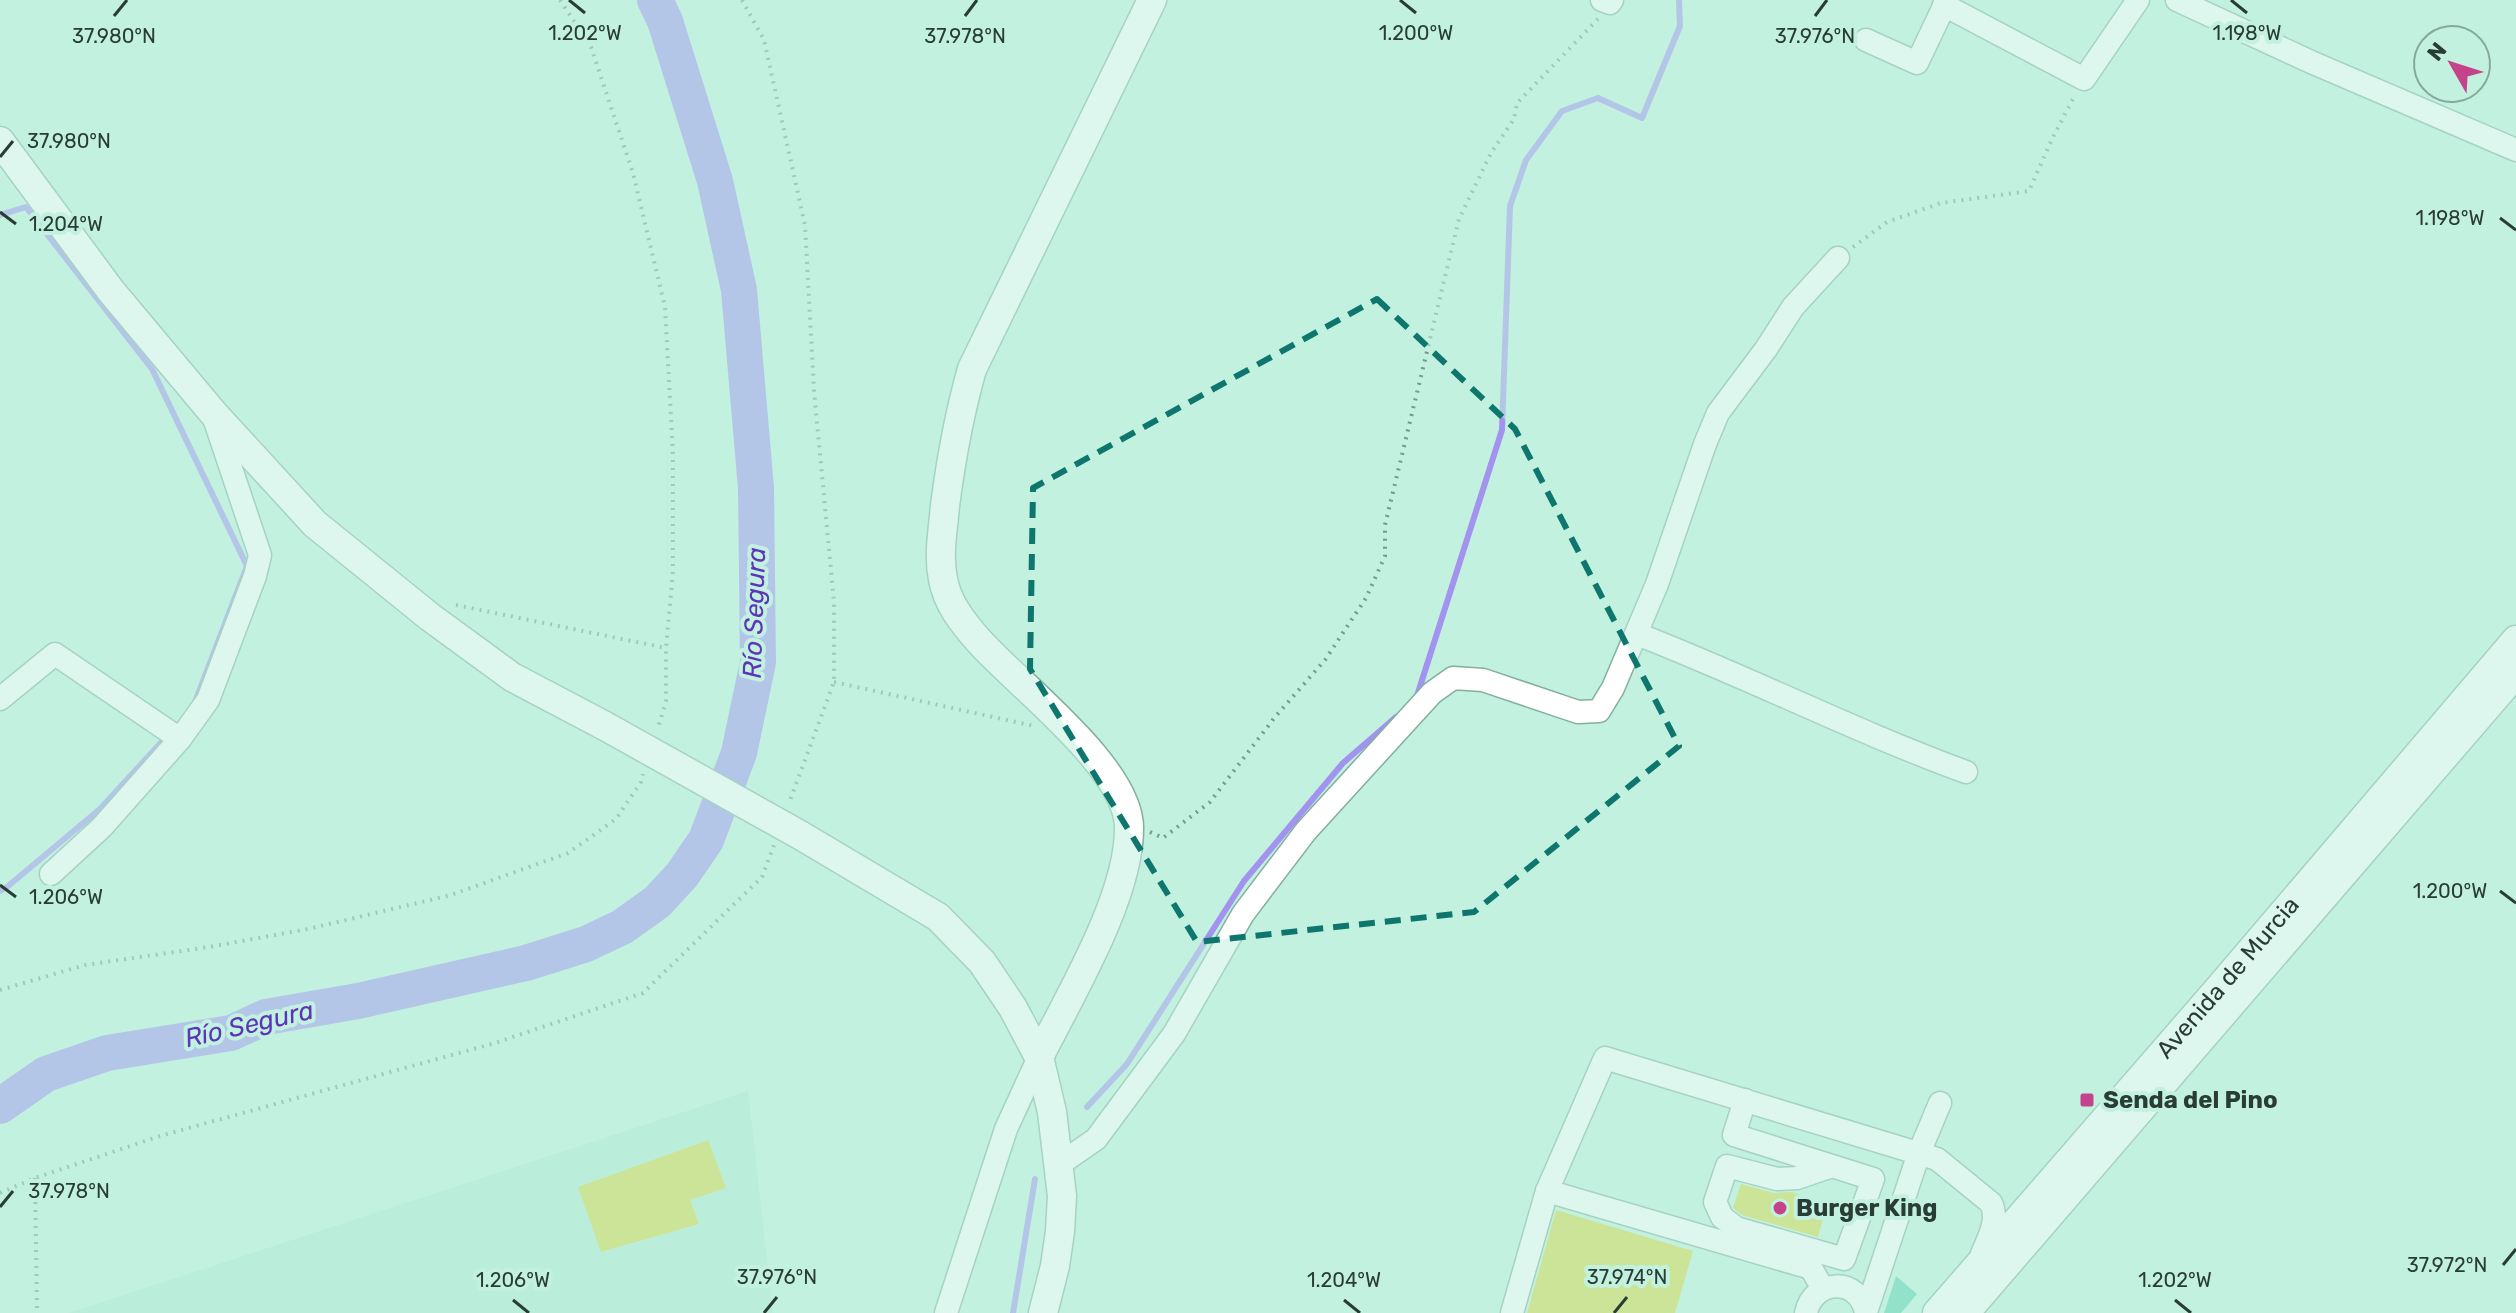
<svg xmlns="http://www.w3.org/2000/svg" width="2516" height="1313" font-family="Rubik,sans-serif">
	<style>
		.built { fill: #b1e9d4; fill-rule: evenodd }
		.green { fill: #56d1ac }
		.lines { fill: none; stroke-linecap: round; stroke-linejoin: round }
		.stream { stroke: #a293ef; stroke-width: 6 }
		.river { stroke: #a293ef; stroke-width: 36 }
		.building { fill: #d4d63e }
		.minor-casing { stroke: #82af9f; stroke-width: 25 }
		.major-casing { stroke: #82af9f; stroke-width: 31 }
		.path { stroke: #78998d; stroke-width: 4; stroke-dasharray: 2 6; stroke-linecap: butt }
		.minor { stroke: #fff; stroke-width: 22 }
		.major { stroke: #fff; stroke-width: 28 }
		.major-bridge-casing { stroke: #82af9f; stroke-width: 31; stroke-linecap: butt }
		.major-bridge { stroke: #fff; stroke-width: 28 }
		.marked { fill: none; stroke: #0f766e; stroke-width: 6; stroke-dasharray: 16 10; stroke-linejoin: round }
		.ticks { fill: none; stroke: #293c35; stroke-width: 3 }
		.poi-dot { fill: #c5438a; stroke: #c2f1e0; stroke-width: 3 }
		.labels { text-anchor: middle; stroke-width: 8; stroke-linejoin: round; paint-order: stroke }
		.street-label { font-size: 24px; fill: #293c35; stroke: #c2f1e0 }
		.poi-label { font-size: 24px; font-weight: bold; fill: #293c35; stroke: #c2f1e0; text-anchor: start }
		.water-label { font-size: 26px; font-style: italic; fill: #5d34ba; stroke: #c2f1e0 }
		.ticks-label { font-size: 20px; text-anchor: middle; fill: #293c35; stroke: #c2f1e0; stroke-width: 8; stroke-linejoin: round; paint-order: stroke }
	</style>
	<rect width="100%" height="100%" fill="#c2f1e0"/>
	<path class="built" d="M748,1091L773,1313H69ZM707,1140L726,1188L690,1200L699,1224L602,1252L578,1187Z"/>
	<path class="green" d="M1896,1276L1917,1294L1901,1313H1884Z"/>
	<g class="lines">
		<g class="stream">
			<path d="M0,215L26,207L152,369L247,566L195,702"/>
			<path d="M1416,699L1502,430L1510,206L1526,160L1562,111L1598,98L1642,118L1680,26L1679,0"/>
			<path d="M0,891L7,887L100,809L168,735"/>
			<path d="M1087,1107L1127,1064L1244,881L1343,763L1396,717"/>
			<path d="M1013,1313L1035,1179"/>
		</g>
		<path class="river" d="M0,1106L46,1074L107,1053L231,1033L266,1017L358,1001L526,963L586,944L622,927L657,902L682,875L706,840L739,753L758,662L756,488L739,290L715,181L665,21L655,0"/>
	</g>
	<g class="building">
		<path d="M708,1140L726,1188L690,1200L699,1224L601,1252L578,1187Z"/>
		<path d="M1741,1184L1774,1193L1791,1192L1827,1203L1818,1237L1742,1215L1733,1208Z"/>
		<path d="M1556,1210L1693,1251L1675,1313H1527Z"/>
	</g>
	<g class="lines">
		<g class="minor-casing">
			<g id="minor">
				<path d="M1602,0L1610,3L1612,0"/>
				<path d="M2177,0L2311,62L2516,150"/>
				<path d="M1944,5L2084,79L2138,0"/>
				<path d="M1866,40L1917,63L1947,0"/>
				<path d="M1637,634C1748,677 1854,731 1966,772"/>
				<path d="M0,699L55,654L180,739L208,700L255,576L260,555L213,415"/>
				<path d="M51,874L102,827L180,739"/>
				<path d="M1745,1100L1734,1135L1873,1179L1844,1259L1736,1228L1722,1217L1715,1202L1727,1166L1777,1179L1797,1178L1832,1166"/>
				<path d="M1060,1164L1096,1139L1174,1034L1243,914L1306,831L1432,693L1453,678L1483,680L1578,712L1599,711L1613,688L1657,584L1705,444L1718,413L1766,349L1793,307L1838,258"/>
				<path d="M1547,1191L1811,1268L1823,1289"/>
				<path d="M1866,1312L1919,1153L1940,1103"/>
				<path d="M946,1313L1006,1129L1039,1057"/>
				<path d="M1512,1313L1547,1191L1605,1058L1937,1159L1991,1203C1999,1220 1989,1237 1982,1254"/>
				<path d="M1806,1313C1813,1278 1860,1277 1866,1313"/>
			</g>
		</g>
		<g class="major-casing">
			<g id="major">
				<path d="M0,141L111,291L214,414L315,524L430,617L512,677L605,726"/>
				<path d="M800,835L938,917L982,962L1013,1008L1039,1057L1052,1112L1062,1196L1060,1231L1055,1266L1043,1313"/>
				<path d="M1039,1057C1070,995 1130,896 1129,827C1128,767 1018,685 979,641C963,623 947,603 943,579C938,555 943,530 945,506C951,459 959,415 972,369L1152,0"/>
				<path id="s1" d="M1937,1313L2221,986L2516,640"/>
				<path d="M1965,1313L2516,673"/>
			</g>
		</g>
		<g class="path">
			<path d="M560,0L591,47L633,173L665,307L673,454V571L666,648V701L658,728"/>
			<path d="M742,0L764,40L805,225L814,391L834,602V682L789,803"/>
			<path d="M1853,247L1887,222L1941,203L2029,191L2052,139L2075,95"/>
			<path d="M456,605L666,648"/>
			<path d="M834,682L1034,726"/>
			<path d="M1150,832L1163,838L1210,802L1275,717L1325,660L1366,598L1385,556V525L1459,219L1491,153L1514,119L1517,103L1598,19"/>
			<path d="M0,990L85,965L209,947L308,929L451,895L568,853L616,819L641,782L643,774"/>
			<path d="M35,1178L37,1313"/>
			<path d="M0,1193L35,1178L160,1136L495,1043L643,993L762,877L774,845"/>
		</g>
		<use href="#minor" class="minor"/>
		<use href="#major" class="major"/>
		<g class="major-bridge-casing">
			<path id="major-bridge" d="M605,726L800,835"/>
		</g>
		<use href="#major-bridge" class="major-bridge"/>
	</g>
	<path d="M0 0H2516V1313H0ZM1377,299L1515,429L1679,746L1474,912L1197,942L1030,669L1033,488Z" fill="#c2f1e0" fill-opacity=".55" fill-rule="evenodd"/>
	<path class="marked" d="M1377,299L1515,429L1679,746L1474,912L1197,942L1030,669L1033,488Z"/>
	<path class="ticks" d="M569,0L585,13M1400,0L1416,13M2231,0L2247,13M114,16L127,0M965,16L977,0M1815,16L1827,0M0,157L13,141M0,212L16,224M2500,218L2516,230M0,885L16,897M2500,891L2516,903M0,1207L13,1191M2503,1265L2516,1249M513,1300L529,1313M1344,1300L1360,1313M2175,1300L2191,1313M764,1313L777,1297M1614,1313L1627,1297"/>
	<g class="poi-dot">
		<rect x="2079" y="1092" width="16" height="16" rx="4"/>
		<circle cx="1780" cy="1208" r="8"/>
	</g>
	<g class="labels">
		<g class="street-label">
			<text dy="8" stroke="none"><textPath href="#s1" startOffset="444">Avenida de Murcia</textPath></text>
		</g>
		<g class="poi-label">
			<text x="2103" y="1108">Senda del Pino</text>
			<text x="1796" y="1216">Burger King</text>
		</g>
		<g class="water-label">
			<text transform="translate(754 613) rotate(-88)" y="9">Río Segura</text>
			<text transform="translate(249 1024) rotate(-13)" y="9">Río Segura</text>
		</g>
	</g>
	<g class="ticks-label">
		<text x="585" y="40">1.202°W</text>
		<text x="1416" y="40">1.200°W</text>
		<text x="2247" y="40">1.198°W</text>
		<text x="114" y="43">37.980°N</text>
		<text x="965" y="43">37.978°N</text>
		<text x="1815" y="43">37.976°N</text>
		<text x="69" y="148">37.980°N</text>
		<text x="2450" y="225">1.198°W</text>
		<text x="66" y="231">1.204°W</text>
		<text x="2450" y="898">1.200°W</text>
		<text x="66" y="904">1.206°W</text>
		<text x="69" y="1198">37.978°N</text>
		<text x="2447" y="1272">37.972°N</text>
		<text x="777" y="1284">37.976°N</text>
		<text x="1627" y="1284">37.974°N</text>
		<text x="513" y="1287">1.206°W</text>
		<text x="1344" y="1287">1.204°W</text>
		<text x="2175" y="1287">1.202°W</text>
	</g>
	<g transform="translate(2452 64) rotate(309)"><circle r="38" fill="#c2f1e0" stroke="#85a99c" stroke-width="2"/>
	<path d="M0-6L14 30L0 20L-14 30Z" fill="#c5438a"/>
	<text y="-12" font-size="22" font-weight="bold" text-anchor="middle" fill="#293c35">N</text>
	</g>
</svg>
